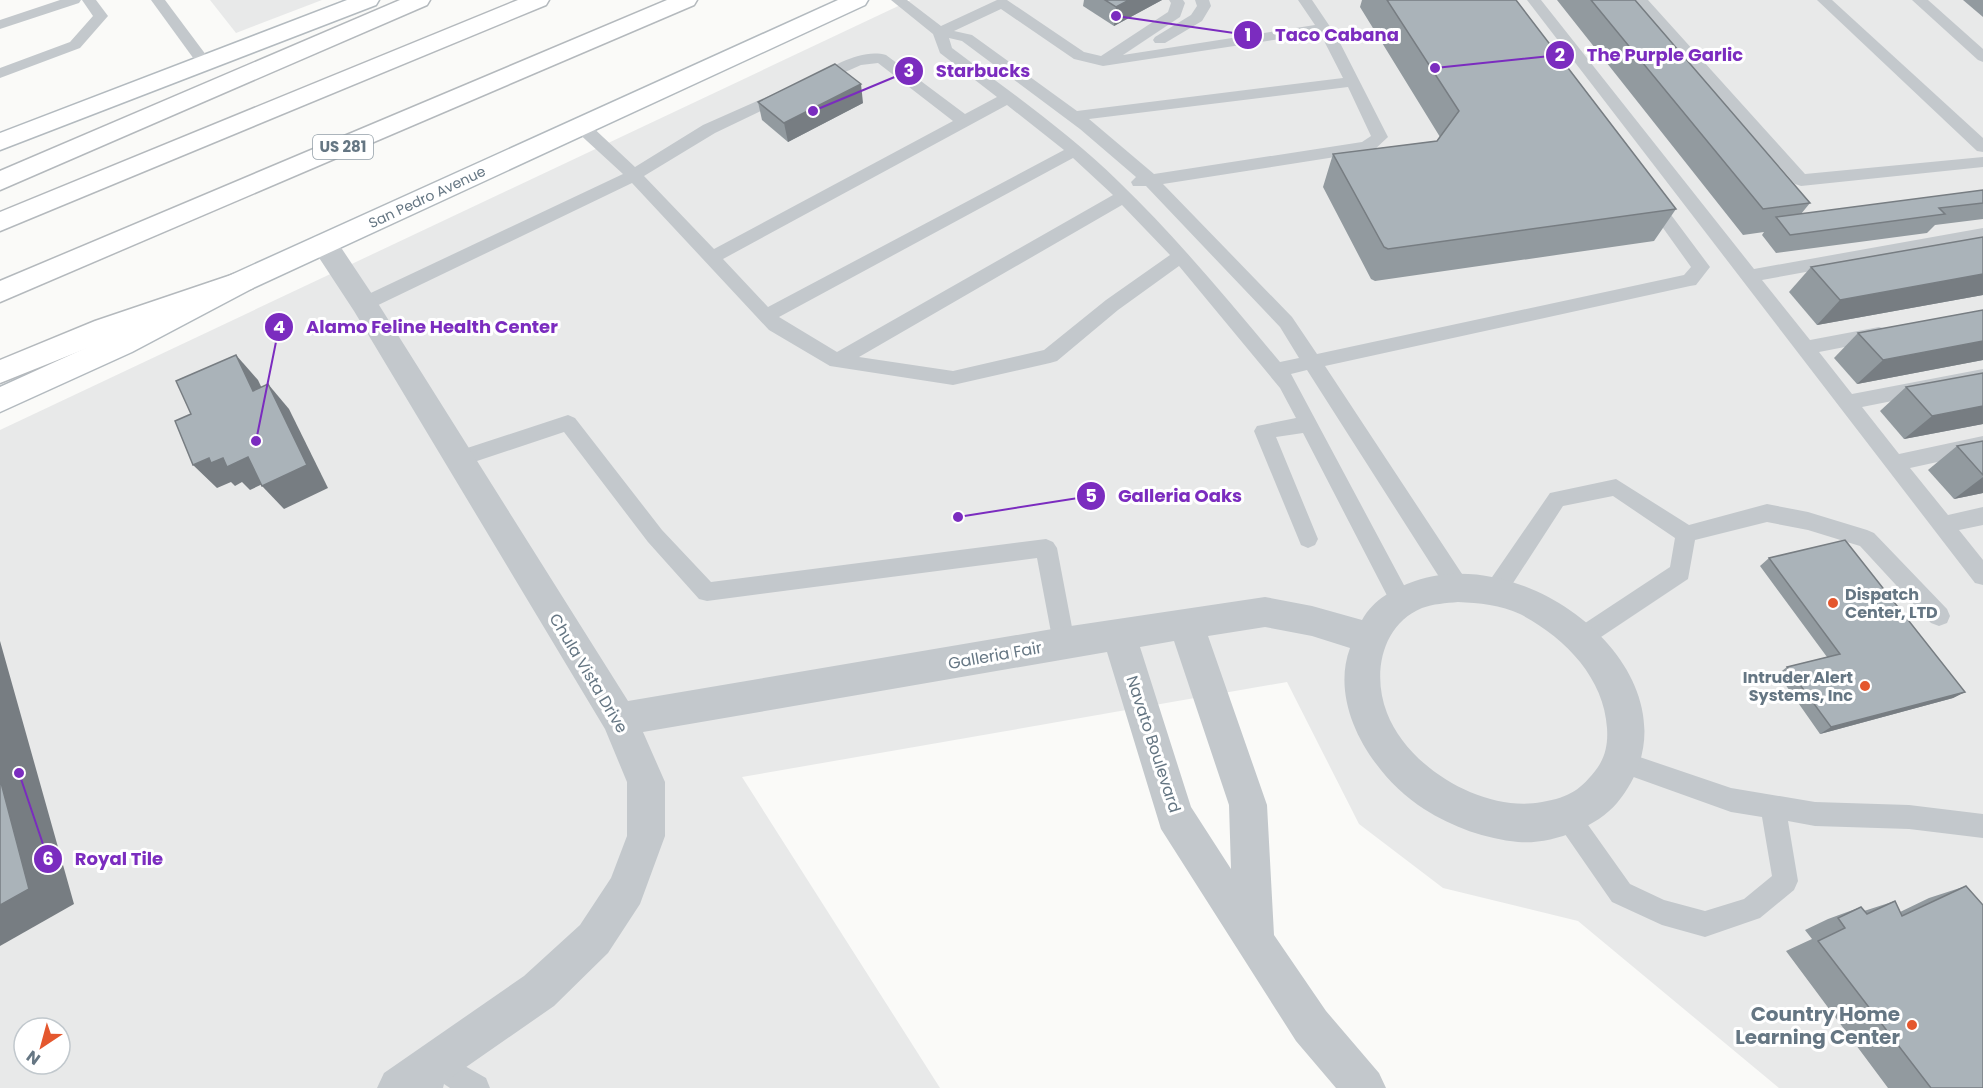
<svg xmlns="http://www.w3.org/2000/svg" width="1983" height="1088" font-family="Poppins,sans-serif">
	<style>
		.built { fill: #e8e9e9; fill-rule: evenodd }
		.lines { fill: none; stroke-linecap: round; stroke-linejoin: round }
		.secondary-casing { stroke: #b3babf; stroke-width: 3 }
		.highway-casing { stroke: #b4b9bd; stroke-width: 3 }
		.lane { fill: #c3c8cc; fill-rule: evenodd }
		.street { fill: #c3c8cc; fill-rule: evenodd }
		.secondary { fill: #fff; fill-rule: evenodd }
		.highway { fill: #fff; fill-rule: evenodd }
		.wall { fill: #929a9f }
		.shaded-wall { fill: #777d82 }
		.building { fill: #aab3b9; stroke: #777d82; stroke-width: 1.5 }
		.poi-dot { fill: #e4572e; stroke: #fff; stroke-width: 2 }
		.labels { text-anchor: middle; stroke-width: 6; stroke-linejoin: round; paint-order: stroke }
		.far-street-label { font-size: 14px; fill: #657683; stroke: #fff }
		.shield { fill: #fff; stroke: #939fa8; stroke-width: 1.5 }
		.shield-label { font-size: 15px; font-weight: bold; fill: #657683 }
		.poi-label { font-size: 16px; font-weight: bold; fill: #657683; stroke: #fff; text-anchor: start }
		.street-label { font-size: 16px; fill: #657683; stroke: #fff }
		.near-poi-label { font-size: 20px; font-weight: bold; fill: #657683; stroke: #fff; text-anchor: end }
		.leader { fill: none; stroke: #7b2cbf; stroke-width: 2 }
		.callout-dot { fill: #7b2cbf; stroke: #fff; stroke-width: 2 }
		.mark-label { font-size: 18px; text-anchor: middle; font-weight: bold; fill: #fff }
		.callout-label { font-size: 18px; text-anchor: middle; font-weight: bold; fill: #7b2cbf; stroke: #fff; stroke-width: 6; stroke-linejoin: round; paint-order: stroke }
	</style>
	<rect width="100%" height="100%" fill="#fafaf8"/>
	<g class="built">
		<path d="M210,0H322L236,33Z"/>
		<path d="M911,0H1983V1088H1779L1578,921L1443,888L1359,824L1287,682L742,777L940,1088H0V430ZM24,1028H60V1064H24Z"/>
	</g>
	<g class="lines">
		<g class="secondary-casing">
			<g id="secondary">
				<path d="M347,0H379L376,5L0,150V133Z"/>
				<path d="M838,0H868L865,5L253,288L132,352L0,412V387L112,336L233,274Z"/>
			</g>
		</g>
		<g class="highway-casing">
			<g id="highway">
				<path d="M400,0H430L427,5L0,190V171Z"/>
				<path d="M518,0H549L546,5L0,231V212Z"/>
				<path d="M667,0H697L694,5L0,302V281Z"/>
				<path d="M243,271L253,274L257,281L253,288L115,337L0,383V360L95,321Z"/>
			</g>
		</g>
		<g class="lane">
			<path d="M60,0H81L79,3L0,29V20Z"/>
			<path d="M82,0H96L108,16L80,48L0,78V68L70,42L93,16Z"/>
			<path d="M151,0H165L212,63L209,66H199Z"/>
			<path d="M891,0H907L941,26L997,0H1007L1084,52L1101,56L1168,12L1171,3L1169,0H1183L1185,3L1180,17L1123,55L1315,25L1298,0H1312L1337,37L1388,137L1373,151L1367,152L1163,184L1292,317L1317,354L1684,275L1691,267L1643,200L1645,196H1657L1710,267L1696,285L1690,286L1325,366L1466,580L1469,587L1466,594L1458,596L1450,594L1307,370L1291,374L1413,602L1410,609L1402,612L1394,609L1303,433L1276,437L1318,539L1315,545L1308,548L1301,545L1254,431L1257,426L1296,418L1280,388L1179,266L1118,310L1057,361L1050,363L953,385L830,366L769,330L632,183L370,309L364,311L358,309L355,304L358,299L623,174L575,130L573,126L575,122H587L635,167L703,125L780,91H790L793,94L790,97L715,133L644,176L714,249L953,121L878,63L861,65L816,85L808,80L811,77C833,67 861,48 886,55L965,114L997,97L940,53L933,34ZM1001,9L1074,59L1103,66L1320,33L1343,78L1077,111L972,35L954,31ZM949,38L962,41L1080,129L1136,177L1131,182L1133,186H1146L1280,327L1299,358L1280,362C1228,300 1177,238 1119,182C1068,132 1009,91 952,48ZM1348,87L1371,136L1362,142L1154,174L1089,119ZM1007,105L1064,150L768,307L723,259ZM1073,158L1113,195L837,352L779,317ZM1122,205L1170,255L1106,300L1044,350L953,371L859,357Z"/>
			<path d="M1195,0H1209L1211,6L1202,21L1165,43H1155L1153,40L1155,37L1191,15L1197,6Z"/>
			<path d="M1527,0H1541L1754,269L1983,228V240L1762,280L1810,340L1879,327L1886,329L1888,334L1886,339L1819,352L1852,394L1983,369V383L1862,407L1899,454L1983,436V452L1910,468L1948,515L1983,507V525L1959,530L1983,560V585L1975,583Z"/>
			<path d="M1633,0H1648L1805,174L1983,157V167L1801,186L1795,184Z"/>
			<path d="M1817,0H1832L1983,138V152L1977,151Z"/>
			<path d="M1912,0H1928L1983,49V62L1978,60Z"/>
			<path d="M568,415L575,418L662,530L711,582L1046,539L1053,542L1057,548L1075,643L1072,650L1064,653L1056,650L1053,643L1037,558L707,601L699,599L648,542L564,432L459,467L452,465L449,459L452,453Z"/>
			<path d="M1616,479L1689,525L1767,504L1808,512L1867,530L1874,533L1947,609L1950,616L1947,623L1939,626L1931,623L1860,546L1808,530L1767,522L1695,540L1688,579L1589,645L1581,648L1573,645L1570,638L1573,631L1670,567L1675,538L1613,496L1563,506L1504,597L1496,599L1488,597L1485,590L1488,583L1550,493Z"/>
			<path d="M1622,751L1731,788L1815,802L1909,805L1983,814V838L1909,829L1815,826L1788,821L1798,881L1794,890L1760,918L1705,937L1662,925L1612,902L1558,824L1555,816L1558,808L1567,804L1576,808L1630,884L1664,900L1705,911L1744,899L1772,876L1762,817L1731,812L1614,770L1610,762L1614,754Z"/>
			<path d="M435,1049L486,1078L490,1088H450L444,1084L443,1088H415L425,1053Z"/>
		</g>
		<path class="street" d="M324,234L334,237L374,297L628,701L1064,627L1265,597L1312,606L1362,620C1374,599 1393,589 1415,581C1536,539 1713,687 1617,803C1596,828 1550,845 1518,842C1486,839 1452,827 1424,809C1375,778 1328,707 1350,648L1312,636L1265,627L1208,636L1267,805L1274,935L1326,1011L1379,1073L1386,1088H1336L1296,1041L1161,829L1107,652L643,732L665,782V836L640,904L608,953L554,1006L436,1088H377L384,1073L524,976L580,925L611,878L627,836V782L605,729L354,311L310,244L314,237ZM1458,602C1479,603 1501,605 1520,614C1564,637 1604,677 1607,728C1608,742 1606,755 1598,767C1581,790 1570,797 1542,802C1484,813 1408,768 1387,713C1372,675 1381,625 1422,608C1433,604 1446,603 1458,602ZM1174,641L1229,805L1231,869L1191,807L1140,647Z"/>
		<use href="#secondary" class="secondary"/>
		<use href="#highway" class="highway"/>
	</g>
	<g class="wall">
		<path d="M1084,0H1162L1114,26L1083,6Z"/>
		<path d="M1362,0H1516L1676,209L1654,241L1375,281L1371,279L1323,187L1333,154L1437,141L1440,137L1360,7Z"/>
		<path d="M1557,0H1635L1810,203L1801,214L1983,190V219L1935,225L1927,233L1776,253L1762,235L1764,232L1743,235Z"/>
		<path d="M1963,0H1983V17Z"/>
		<path d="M758,102L863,103L788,142L762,120Z"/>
		<path d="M1983,237V295L1817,325L1789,292L1811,267Z"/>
		<path d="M1983,310V360L1857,384L1834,358L1858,333Z"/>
		<path d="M1983,373V424L1904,439L1880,411L1906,387Z"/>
		<path d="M1983,441V493L1954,499L1928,470L1957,446Z"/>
		<path d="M1769,558L1965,692L1953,698L1820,734L1778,674L1787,667L1827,657L1760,566Z"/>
		<path d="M1966,886L1983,1088H1888L1786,951L1812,939L1805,930L1828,919L1861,907L1864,911L1895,901L1900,912L1929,898Z"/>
	</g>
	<g class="shaded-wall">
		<path d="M1129,0H1162L1114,26L1116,7Z"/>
		<path d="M861,84L863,103L788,142L784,123Z"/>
		<path d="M1983,274V295L1817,325L1840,300Z"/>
		<path d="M1983,341V360L1857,384L1883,360Z"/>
		<path d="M236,355L258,380L275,416L253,391Z"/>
		<path d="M268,384L289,409L328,488L284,509L262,486Z"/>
		<path d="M1983,406V424L1904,439L1932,416Z"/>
		<path d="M248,457L271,480L250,490L242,482L235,486L231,482L217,488L193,465L209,458Z"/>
		<path d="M1983,477V493L1954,499Z"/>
		<path d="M0,641L74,904L0,946Z"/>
		<path d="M1965,692L1953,698L1820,734L1831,727Z"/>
	</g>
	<g class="building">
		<path d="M1105,0H1129L1116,7Z"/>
		<path d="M1387,0H1516L1676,209L1388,249L1384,247L1333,154L1437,141L1459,111Z"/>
		<path d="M1591,0H1635L1810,203L1763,209Z"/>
		<path d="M835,64L861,84L784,123L758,102Z"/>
		<path d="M1983,190V203L1939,208L1945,214L1790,235L1776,217Z"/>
		<path d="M1983,237V274L1840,300L1811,267Z"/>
		<path d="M1983,310V341L1883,360L1858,333Z"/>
		<path d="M236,355L253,391L268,384L307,465L262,486L248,457L227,467L223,458L211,463L209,458L193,465L175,421L191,414L176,381Z"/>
		<path d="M1983,373V406L1932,416L1906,387Z"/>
		<path d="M1983,441V475L1957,446Z"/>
		<path d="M1845,540L1965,692L1831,727L1787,667L1840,654L1769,558Z"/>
		<path d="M0,779L29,889L0,905Z"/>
		<path d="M1966,886L1983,905V1088H1931L1818,941L1845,928L1838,918L1861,907L1867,914L1895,901L1902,916Z"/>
	</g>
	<g class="poi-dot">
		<circle cx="1833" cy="603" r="6"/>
		<circle cx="1865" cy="686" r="6"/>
		<circle cx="1912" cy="1025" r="6"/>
	</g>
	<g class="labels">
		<g class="far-street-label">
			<text transform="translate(427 197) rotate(-25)" y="5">San Pedro Avenue</text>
		</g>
		<rect class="shield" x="313" y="135" width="60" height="24" rx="4.5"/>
		<g class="shield-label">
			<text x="343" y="152">US 281</text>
		</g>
		<g class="poi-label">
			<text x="1845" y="600">Dispatch<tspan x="1845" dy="18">Center, LTD</tspan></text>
			<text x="1853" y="683" text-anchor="end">Intruder Alert<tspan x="1853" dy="18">Systems, Inc</tspan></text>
		</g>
		<g class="street-label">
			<text transform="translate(995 655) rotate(-10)" y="6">Galleria Fair</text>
			<text transform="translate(589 673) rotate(59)" y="6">Chula Vista Drive</text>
			<text transform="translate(1154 744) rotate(72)" y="6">Navato Boulevard</text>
		</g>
		<g class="near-poi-label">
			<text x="1900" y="1021">Country Home<tspan x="1900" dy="23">Learning Center</tspan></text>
		</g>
	</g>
	<path class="leader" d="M1116 16L1248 35M1435 68L1560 55M813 111L909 71M256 441L279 327M958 517L1091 496M19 773L48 859"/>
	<g class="callout-dot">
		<circle cx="1116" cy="16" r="6"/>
		<circle cx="1435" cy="68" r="6"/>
		<circle cx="813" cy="111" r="6"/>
		<circle cx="256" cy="441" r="6"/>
		<circle cx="958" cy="517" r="6"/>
		<circle cx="19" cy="773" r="6"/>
		<circle cx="1248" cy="35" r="15"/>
		<circle cx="1560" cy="55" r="15"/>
		<circle cx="909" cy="71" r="15"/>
		<circle cx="279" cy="327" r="15"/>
		<circle cx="1091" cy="496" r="15"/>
		<circle cx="48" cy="859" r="15"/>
	</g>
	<g class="mark-label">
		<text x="1248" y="41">1</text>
		<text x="1560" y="61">2</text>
		<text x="909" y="77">3</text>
		<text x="279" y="333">4</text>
		<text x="1091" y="502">5</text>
		<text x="48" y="865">6</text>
	</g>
	<g class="callout-label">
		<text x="1337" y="41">Taco Cabana</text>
		<text x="1665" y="61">The Purple Garlic</text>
		<text x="983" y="77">Starbucks</text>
		<text x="432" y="333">Alamo Feline Health Center</text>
		<text x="1180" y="502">Galleria Oaks</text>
		<text x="119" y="865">Royal Tile</text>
	</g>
	<g transform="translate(42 1046) rotate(216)"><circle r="28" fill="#ffffff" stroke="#c1c8cd" stroke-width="1.5"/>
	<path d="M0-4.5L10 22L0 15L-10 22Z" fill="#e4572e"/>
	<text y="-9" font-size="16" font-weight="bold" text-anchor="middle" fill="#657683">N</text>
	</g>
</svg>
